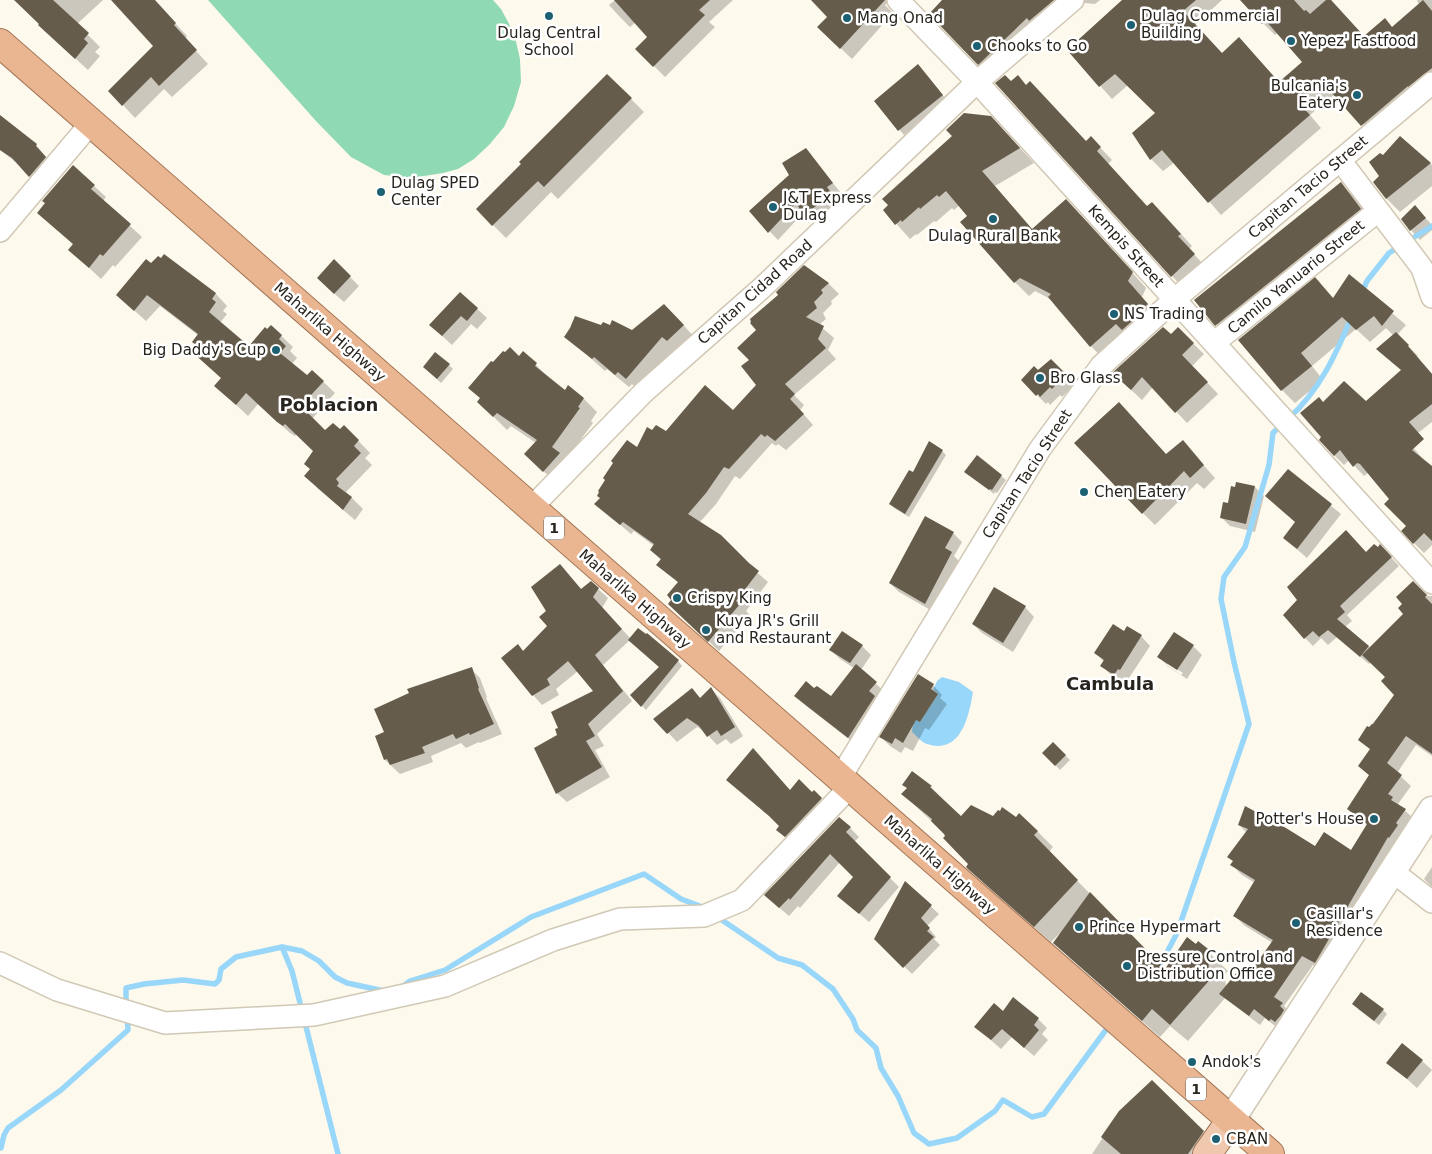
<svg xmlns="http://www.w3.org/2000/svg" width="1432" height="1154" font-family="'DejaVu Sans',sans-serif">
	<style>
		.green { fill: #90d9b5 }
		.water { fill: #98d7f9 }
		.shadow { fill: #0003; fill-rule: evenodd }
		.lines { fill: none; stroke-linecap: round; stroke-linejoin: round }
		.stream { stroke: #98d7f9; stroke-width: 5.5 }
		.building { fill: #665c4c }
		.minor-casing { stroke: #d1c8b5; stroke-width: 24 }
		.tertiary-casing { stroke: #d1c8b5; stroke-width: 29 }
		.primary-casing { stroke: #a37757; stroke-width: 30 }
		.trunk-casing { stroke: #a37757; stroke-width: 30 }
		.minor { stroke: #fff; stroke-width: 21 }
		.tertiary { stroke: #fff; stroke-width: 26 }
		.primary { stroke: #efc8ad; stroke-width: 28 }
		.trunk { stroke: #eab692; stroke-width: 28 }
		.poi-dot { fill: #1c6173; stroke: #fff; stroke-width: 2 }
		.labels { text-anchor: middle; stroke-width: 5; stroke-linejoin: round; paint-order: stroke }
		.shield { fill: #fff; stroke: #686661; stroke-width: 1 }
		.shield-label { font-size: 14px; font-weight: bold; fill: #28241d }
		.poi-label { font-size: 15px; fill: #28241d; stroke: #fff; text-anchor: start }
		.street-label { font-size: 15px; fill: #28241d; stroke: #fff }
		.quarter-label { font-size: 18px; font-weight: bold; fill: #28241d; stroke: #fff }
	</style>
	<rect width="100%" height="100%" fill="#fef9ed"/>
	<path class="green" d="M208,0H493L501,9L514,33L520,59L521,82L514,106L504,127L490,144L474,159L458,169L443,173L411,178L384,175L351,157L316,121Z"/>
	<path class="water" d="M942,677L959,682L973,692C969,716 961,755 927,744C922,743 917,736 912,732L913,723L908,715L920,722L938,694L933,690L937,681Z"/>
	<g class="shadow">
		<path d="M15,0H103L77,24L100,47L95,52L100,56L88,70L52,37Z"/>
		<path d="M113,0H154L187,36L185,39L208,64L172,97L164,89L135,118L110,91L154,46Z"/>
		<path d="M615,0H733L709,22L715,27L665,77L637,49L649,37L636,22L630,27L619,16L609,5Z"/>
		<path d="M814,0H890L885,5L893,13L852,59L830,38L829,17Z"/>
		<path d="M944,0H1100L1095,4L1084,3L995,80L979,64Z"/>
		<path d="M1124,0H1222L1195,25L1222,54L1239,39L1280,83L1303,62L1278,33L1275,35L1263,23L1251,0H1331L1364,37L1392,28L1419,5L1417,0H1432V90L1375,137L1335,94L1310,115L1321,128L1221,215L1175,162L1163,171L1151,159L1156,113L1128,85L1112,99L1068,50Z"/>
		<path d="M922,70L946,99L904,135L875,101Z"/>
		<path d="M607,75L644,112L558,199L551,192L506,238L477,209Z"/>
		<path d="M1011,83L1027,86L1086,142L1091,138L1112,160L1108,164L1147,207L1164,215L1192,246L1189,249L1206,267L1183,288L1172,276Z"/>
		<path d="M0,117L36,145L52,164L36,183L18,164L0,150Z"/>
		<path d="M1005,132L1034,163L995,186L1033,230L1081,215L1146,288L1142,297L1161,319L1105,361L1091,346L1054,301L1035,291L1029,296L1015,282L960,205L954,210L952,208L936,222L934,221L917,235L916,234L910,239L884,210Z"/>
		<path d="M1400,138L1432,165V186L1400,212L1387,199L1374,182L1381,176L1384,157Z"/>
		<path d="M806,149L840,192L834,196L839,203L814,222L804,212L778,240L750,211L791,175Z"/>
		<path d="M1341,184L1355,198L1374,223L1230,339L1196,300Z"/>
		<path d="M94,186L106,197L103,201L142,237L115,267L113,265L101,279L70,250L74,245L51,224Z"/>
		<path d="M1415,207L1432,225V230L1420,240L1402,220Z"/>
		<path d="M164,256L216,294L227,306L223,311L227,314L220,323L249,348L271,326L293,347L290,351L297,358L292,364L307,377L312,371L335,393L312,419L325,432L340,431L344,426L370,453L365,458L372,465L346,492L363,509L355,520L317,488L311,469L315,451L297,434L295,436L290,433L258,404L248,416L216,386L222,379L199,347V336L160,306L146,321L117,295Z"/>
		<path d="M334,261L359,286L344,302L328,288Z"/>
		<path d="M804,267L829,284L839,294L831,301L832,304L823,313L826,319L819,325L834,338L828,350L836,359L794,395L804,405L800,410L813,425L786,450L778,444L776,446L772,443L740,479L735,476L716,504L699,523L768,582L746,611L750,615L719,651L680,614L679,583L658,565L661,560L651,550L654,546L634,531L631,534L596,504L637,448L666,433L734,411L757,386L751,360L758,330L779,296Z"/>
		<path d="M1349,276L1406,325L1397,335L1418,356L1417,357L1432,374V422L1418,433L1421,436L1412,446L1423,459L1422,460L1432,468V545L1424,553L1414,543L1407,526L1390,499L1368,473L1364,476L1349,460L1344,465L1334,455L1323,437V403L1366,402L1402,371L1393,335L1386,328L1370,342L1356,329L1312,366L1323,380L1295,403L1282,390L1315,279L1334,299Z"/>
		<path d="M460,293L487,318L477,329L471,324L452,345L440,334Z"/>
		<path d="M677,318L696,339L680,353L676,349L640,392L632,384L629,387L607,369L605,371L566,336L602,327L632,332Z"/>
		<path d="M1178,329L1204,354L1192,366L1218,394L1187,423L1153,387L1142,400L1113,373L1171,336Z"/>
		<path d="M523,352L549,378L565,391L568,387L584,399L597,412L591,421L593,423L565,461L557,484L539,467L536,443L511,426L507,430L492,415L519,357Z"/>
		<path d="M1051,361L1075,384L1062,397L1060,395L1050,405L1048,402L1046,404L1022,380L1037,371Z"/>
		<path d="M449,365L453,369L441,383L428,371Z"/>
		<path d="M1183,442L1215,478L1204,489L1197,483L1155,525L1143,513L1167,455Z"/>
		<path d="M942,451L946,455L909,517L894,508L890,504L913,473Z"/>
		<path d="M1288,470L1341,514L1307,558L1284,538L1296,522L1267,496Z"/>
		<path d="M966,472L1001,476L1006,480L997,493L995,492L994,494Z"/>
		<path d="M1237,484L1255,487L1264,496L1255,532L1230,526L1221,517Z"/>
		<path d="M953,533L962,542L954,556L960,562L934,612L899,592L890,583Z"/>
		<path d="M1367,554H1388L1399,566L1347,615L1352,621L1345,627L1371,648L1405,614L1404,604L1413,583L1428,596H1432V756L1416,745L1397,773L1411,786L1398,804L1415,820L1325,972L1313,965L1284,1006L1292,1014L1280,1030L1265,1018L1260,1025L1225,998L1188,1041L1170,1026L1160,1037L1072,960L1055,943L1063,932L1062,931L1051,942L987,886L968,867L970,864L945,834L903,794L908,788L913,773L931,787L961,818H994L1037,831L1053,847L1049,852L1165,970L1198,942L1228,971L1225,975L1226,988L1247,980L1273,943L1245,926L1235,916L1255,883L1242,875L1232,865L1234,862L1229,857L1247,833L1239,825L1315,848L1352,851L1367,825L1349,809L1370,776L1359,766L1371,750L1359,740L1396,695L1386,677L1371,662L1369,664L1337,637L1328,645L1321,638L1313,646L1305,638Z"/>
		<path d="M560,566L582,590L598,589L608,598L602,608L631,639L678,661L682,666L646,710L632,695L660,668L630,640L603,665L632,701L597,734L604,746L595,750L610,777L567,802L557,793L558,735L595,692L578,671L556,689L559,695L542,705L533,695L518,646L524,652L548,626V611Z"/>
		<path d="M1025,607L1034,617L1013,652L982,633L973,624Z"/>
		<path d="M1124,633L1141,636L1150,646L1129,678H1128L1124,683L1111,675L1102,666L1104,662L1096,653Z"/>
		<path d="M862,646L871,655L861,670L885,692L858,746L805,705L796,696L814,689L831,698L854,668L840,659L831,650Z"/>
		<path d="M1193,646L1202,655L1187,679L1168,666L1159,657ZM1167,663L1183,673L1181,675L1167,666Z"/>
		<path d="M471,669L480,678L487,697L486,698L502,734L480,743L479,742L466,748L461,743L431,756L433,762L400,774L385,760L386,733Z"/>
		<path d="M918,676L933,685L942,695L940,698L947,704L929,730L925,728L913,751L905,747L901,753L890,746L881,737Z"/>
		<path d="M692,689L701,699L711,689L720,698L743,736L731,744L726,739L717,745L704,731L697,727L677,742L655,719Z"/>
		<path d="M1053,744L1070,760L1060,770L1044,753Z"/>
		<path d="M790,791L813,794L814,792L829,807L793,844L777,830L781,826Z"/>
		<path d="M850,828L859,837L854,842L899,887L869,922L839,896L854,877L840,862L800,908L798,906L789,916L775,904Z"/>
		<path d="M1432,867V887L1424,879Z"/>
		<path d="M906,883L939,914L927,926L936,937L934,939L940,945L912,974L876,939Z"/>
		<path d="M1358,1009L1383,1010L1387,1014L1379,1025Z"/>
		<path d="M1004,1013L1038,1019L1047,1028L1042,1034L1048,1040L1034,1056L1012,1037L1001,1049L976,1027Z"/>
		<path d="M1422,1061L1432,1070L1417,1088L1388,1062Z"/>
		<path d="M1152,1082L1210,1140L1201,1154H1092L1120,1112Z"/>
	</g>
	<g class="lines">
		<g class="stream">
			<path d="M1362,292L1367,281L1389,253L1432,226"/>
			<path d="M1289,418C1320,390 1336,354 1352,316"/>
			<path d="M716,916L778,958L802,965L833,989L853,1019L857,1030L876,1048L881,1068L898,1096L914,1133L929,1144L957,1138L995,1111L1003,1100L1032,1117L1044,1114L1111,1023"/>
			<path d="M282,947L292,971L338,1154"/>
			<path d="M1155,969L1163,960L1177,933L1249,724L1234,662L1221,599L1224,577L1245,547L1269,465L1273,433L1282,424"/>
			<path d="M402,987L410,981L445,970L531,917L644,874L681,899L705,908"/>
			<path d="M126,1006V988L144,984L183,980L215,984L219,980L221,969L236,957L282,947L302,951L319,961L335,977L347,983L384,991"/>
			<path d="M1,1148L4,1135L8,1128L61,1090L128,1030L127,1015"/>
		</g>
	</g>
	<g class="building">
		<path d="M14,0H53L89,33L84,39L88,43L75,59L38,25L39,24Z"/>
		<path d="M111,0H155L176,23L174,25L197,50L159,86L151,77L122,106L108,91L153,46Z"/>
		<path d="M614,0H710L699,10L705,15L653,67L635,49L647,37Z"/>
		<path d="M811,0H885L840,49L817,27L827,17Z"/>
		<path d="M942,0H1054L1029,21L1027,18L978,65L929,14Z"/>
		<path d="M1122,0H1196L1183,11L1222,53L1239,37L1279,82L1302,62L1266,21L1262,24L1240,0H1294L1304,11L1306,10L1310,14L1326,0H1331L1364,36L1385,18L1392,27L1423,0L1432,11V68L1408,87V86L1361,126L1322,82L1298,102L1310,115L1208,203L1162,150L1150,160L1132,133L1155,113L1115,74L1099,87L1067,50Z"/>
		<path d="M918,64L943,95L898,131L874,101Z"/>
		<path d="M607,74L632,98L544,187L538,181L492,226L476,209L521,164L519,162Z"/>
		<path d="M1005,75L1011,81L1018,75L1026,85L1030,81L1086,141L1091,136L1101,147L1097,151L1147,206L1152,202L1181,234L1178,236L1195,254L1171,277L995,83Z"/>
		<path d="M964,113L991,116L1020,148L982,171L1032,229L1066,199L1133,272L1128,281L1148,304L1144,307L1146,309L1122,330L1116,324L1090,347L1048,297L1051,294L1020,278L1014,283L960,222L967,216L946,191L939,197L937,195L920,209L919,207L902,222L901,220L895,225L883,210L888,205L882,199L952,136L946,130Z"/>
		<path d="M0,115L37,144L36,146L46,157L29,177L12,158L0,150Z"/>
		<path d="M1400,136L1431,163L1386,199L1373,182L1379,176L1369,162L1380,153L1383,155Z"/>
		<path d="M806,148L833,183L827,187L832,194L804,215L796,203L768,233L749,211L789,175L782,163Z"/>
		<path d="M73,165L95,185L91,189L131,224L103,256L100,254L89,268L68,250L73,244L37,213L45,203L42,201Z"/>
		<path d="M1341,182L1361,209L1215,326L1194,300Z"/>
		<path d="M1415,205L1426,218L1410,231L1401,219Z"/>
		<path d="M164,254L216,293L212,299L216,302L209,312L249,346L265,327L267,329L271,325L282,335L279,339L286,346L280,353L307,375L312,370L324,381L301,406L325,430L333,423L340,429L344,425L359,440L354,446L361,453L336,479L339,483L337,486L352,497L343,510L304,476L310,469L304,464L313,451L285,424L283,426L277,422L246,393L236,405L214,386L221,378L192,352L197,346L192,342L198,334L147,295L134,311L116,295L146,259L151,263L158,256L161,258Z"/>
		<path d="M334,259L351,276L334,294L317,278Z"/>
		<path d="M804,265L829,283L821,290L823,293L814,302L817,308L806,317L824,326L818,339L826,348L785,384L795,394L790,399L804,414L775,441L767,435L765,437L761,434L729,469L724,467L706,493L688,514L721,535L749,563L759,571L736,601L740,604L708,642L668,604L671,600L667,595L678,582L656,565L661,559L650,550L654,544L623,522L620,525L594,504L600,498L597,496L599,492L598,491L605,480L603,478L613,463L611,461L627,440L637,447L647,427L652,430L656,425L666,431L705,385L733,410L756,385L741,366L749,360L737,348L756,330L750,323L751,322L750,319L778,295L776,292Z"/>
		<path d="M1349,274L1394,311L1382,326L1374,316L1356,330L1342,317L1301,353L1312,366L1281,391L1238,340L1315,277L1333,298Z"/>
		<path d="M460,292L478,308L467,321L461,316L442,336L429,325Z"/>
		<path d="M664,304L684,325L667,341L662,337L626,379L618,372L615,375L594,357L592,359L564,337L570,328L575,316L601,325L603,322L610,325L612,320L632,330Z"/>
		<path d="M1163,327L1171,334L1178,327L1194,343L1182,355L1208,382L1175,413L1142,377L1131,390L1112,373Z"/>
		<path d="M1396,332L1409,345L1408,346L1432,374V404L1409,422L1424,439L1412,450L1432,466V541L1424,533L1413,544L1401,531L1406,526L1384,504L1389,499L1360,464L1357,463L1353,467L1340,450L1334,456L1319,440L1321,437L1300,413L1319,397L1323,402L1344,381L1366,401L1401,370L1376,349Z"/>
		<path d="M510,347L519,356L523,351L537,363L535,366L565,390L568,385L584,398L578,407L580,408L552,447L560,453L543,472L524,454L537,440L497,413L493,417L477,402L480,398L468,388L491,361L493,362L503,351L505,352Z"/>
		<path d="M435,352L450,364L437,379L423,367Z"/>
		<path d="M1051,359L1066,374L1052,389L1050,387L1040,397L1038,394L1036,396L1021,380L1034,366L1038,370Z"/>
		<path d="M1119,402L1166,454L1183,440L1204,465L1190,478L1184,471L1142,514L1074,443Z"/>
		<path d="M929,441L943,450L905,514L889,504L909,470L913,472Z"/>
		<path d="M977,455L1002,475L992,490L990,489L989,490L964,472Z"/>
		<path d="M1288,469L1332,504L1297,549L1283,538L1295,522L1265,496Z"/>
		<path d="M1236,482L1255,486L1246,524L1220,518L1223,502L1228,503L1231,486L1235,487Z"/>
		<path d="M925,516L954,532L945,548L952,552L925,604L889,583Z"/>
		<path d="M1346,530L1366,552L1374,544L1378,547L1380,544L1392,557L1340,606L1345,612L1337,619L1369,646L1360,657L1328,630L1319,637L1313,631L1304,639L1283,615L1297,600L1287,587Z"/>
		<path d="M560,564L581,589L591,581L599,588L593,597L622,629L595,655L623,691L588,724L595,736L586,741L602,767L556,794L534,748L557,735L555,729L558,728L551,712L593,691L568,661L547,679L550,685L532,696L501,658L518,644L523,651L547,626L539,617L546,611L531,587Z"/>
		<path d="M1413,581L1427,595L1425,597L1432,604V754L1406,736L1387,763L1402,775L1388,794L1393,797L1391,800L1406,809L1396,823L1398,825L1389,838L1388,837L1315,963L1302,956L1274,997L1283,1003L1280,1006L1284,1010L1281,1015L1275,1022L1271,1019L1269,1021L1254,1009L1249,1016L1219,994L1238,971L1246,978L1273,940L1233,916L1255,880L1230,865L1233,861L1227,857L1248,829L1238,825L1245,806L1286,828L1315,846L1324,832L1351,850L1367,824L1347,809L1369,775L1358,766L1370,749L1358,740L1367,726L1369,727L1372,724H1373L1394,695L1381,681L1385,677L1362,655L1403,614L1398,608L1402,604L1396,597Z"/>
		<path d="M994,587L1026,606L1003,643L972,624Z"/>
		<path d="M1113,624L1124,631L1127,626L1142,635L1120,670L1118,669L1114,675L1100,666L1104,660L1094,653Z"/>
		<path d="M638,628L646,634L647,633L679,660L641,707L630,695L659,667L628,640Z"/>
		<path d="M842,631L863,645L850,663L829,650Z"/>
		<path d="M1174,632L1194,645L1177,670L1157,657Z"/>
		<path d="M856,664L877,682L869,691L875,696L848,738L794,696L806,681L814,688L817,686L831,696Z"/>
		<path d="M472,667L479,688L478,689L494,724L470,735L469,733L456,739L453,734L422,747L425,753L390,765L387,759L384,760L375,736L384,732L374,709L409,693L407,689Z"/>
		<path d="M918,674L934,684L931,689L938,694L920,722L916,720L903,743L895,738L892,744L879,737Z"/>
		<path d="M711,687L735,727L721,736L717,730L707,737L699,726L687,718L667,734L653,719L692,688L700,698Z"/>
		<path d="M1053,742L1066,755L1055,766L1042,753Z"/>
		<path d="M753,748L790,790L799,779L812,792L814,790L822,798L785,837L776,830L779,826L769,816L726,780Z"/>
		<path d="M912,771L932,786L930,787L961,816L971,805L993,816L998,810L1000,811L1002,807L1016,817L1019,813L1038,831L1034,835L1078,880L1034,927L969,870L966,867L968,864L943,838L945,836L944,834L931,821L932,819L901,794L907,788L902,785Z"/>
		<path d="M839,817L851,827L846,832L891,877L859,914L837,896L853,877L830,854L790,900L789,898L779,908L764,895Z"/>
		<path d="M905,881L932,905L921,918L930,928L927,931L934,937L903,968L874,939Z"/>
		<path d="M1090,892L1165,969L1187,937L1196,944L1198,941L1212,952L1208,957L1209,971L1214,975L1170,1025L1152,1009L1142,1021L1053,943Z"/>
		<path d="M1361,992L1384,1009L1374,1021L1352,1004Z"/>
		<path d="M1013,997L1039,1018L1034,1025L1039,1030L1024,1048L1002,1029L991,1040L974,1027L994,1003L1003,1011Z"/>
		<path d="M1402,1043L1423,1060L1407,1079L1386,1063Z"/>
		<path d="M1152,1080L1204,1131L1188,1154H1121L1101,1137L1119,1111Z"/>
	</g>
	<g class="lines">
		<g class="minor-casing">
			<g id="minor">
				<path d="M898,0L977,82L1432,583"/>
				<path d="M1340,160L1422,268L1432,297"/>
				<path d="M0,231L91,123"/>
				<path d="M1214,343L1378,211"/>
				<path d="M531,508L644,392L764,286L977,82L1073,0"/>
				<path d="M840,778L1040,449L1101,366L1175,299L1432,83"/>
				<path d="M1392,871L1432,902"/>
				<path d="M0,963L57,990L165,1023L314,1015L445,986L553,940L620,919L704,916L742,900L850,787"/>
			</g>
		</g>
		<g class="tertiary-casing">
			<path id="tertiary" d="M1231,1120L1432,810"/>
		</g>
		<g class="primary-casing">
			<path id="primary" d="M1207,1154L1231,1120"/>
		</g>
		<g class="trunk-casing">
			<path id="trunk" d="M0,43L1270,1154"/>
		</g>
		<use href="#minor" class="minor"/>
		<use href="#tertiary" class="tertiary"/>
		<use href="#primary" class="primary"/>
		<use href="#trunk" class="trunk"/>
	</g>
	<g class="poi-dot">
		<circle cx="549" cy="16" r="5"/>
		<circle cx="847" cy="18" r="5"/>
		<circle cx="1131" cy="25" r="5"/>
		<circle cx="1291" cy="41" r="5"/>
		<circle cx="977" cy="46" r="5"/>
		<circle cx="1357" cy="95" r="5"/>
		<circle cx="381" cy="192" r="5"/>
		<circle cx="773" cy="207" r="5"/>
		<circle cx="993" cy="219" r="5"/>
		<circle cx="1114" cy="314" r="5"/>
		<circle cx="276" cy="350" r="5"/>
		<circle cx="1040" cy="378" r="5"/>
		<circle cx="1084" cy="492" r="5"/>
		<circle cx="677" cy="598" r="5"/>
		<circle cx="706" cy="630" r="5"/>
		<circle cx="1374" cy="819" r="5"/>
		<circle cx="1296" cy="923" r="5"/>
		<circle cx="1079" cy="927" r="5"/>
		<circle cx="1127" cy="966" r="5"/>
		<circle cx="1192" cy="1062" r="5"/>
		<circle cx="1216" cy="1139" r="5"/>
	</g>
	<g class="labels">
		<g class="shield">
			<rect x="544" y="516.5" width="20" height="23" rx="4"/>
			<rect x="1186" y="1077.5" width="20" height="23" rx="4"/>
		</g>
		<g class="shield-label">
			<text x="554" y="533">1</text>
			<text x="1196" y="1094">1</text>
		</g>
		<g class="poi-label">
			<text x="1141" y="21">Dulag Commercial<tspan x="1141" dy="17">Building</tspan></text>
			<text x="857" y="23">Mang Onad</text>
			<text x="549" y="38" text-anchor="middle">Dulag Central<tspan x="549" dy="17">School</tspan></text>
			<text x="1301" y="46">Yepez' Fastfood</text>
			<text x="987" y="51">Chooks to Go</text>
			<text x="1347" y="91" text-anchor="end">Bulcania's<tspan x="1347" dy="17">Eatery</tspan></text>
			<text x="391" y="188">Dulag SPED<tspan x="391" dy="17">Center</tspan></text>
			<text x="783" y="203">J&amp;T Express<tspan x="783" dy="17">Dulag</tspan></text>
			<text x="993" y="241" text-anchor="middle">Dulag Rural Bank</text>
			<text x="1124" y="319">NS Trading</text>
			<text x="266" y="355" text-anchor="end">Big Daddy's Cup</text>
			<text x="1050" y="383">Bro Glass</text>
			<text x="1094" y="497">Chen Eatery</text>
			<text x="687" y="603">Crispy King</text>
			<text x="716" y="626">Kuya JR's Grill<tspan x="716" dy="17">and Restaurant</tspan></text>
			<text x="1364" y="824" text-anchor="end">Potter's House</text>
			<text x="1306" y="919">Casillar's<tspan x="1306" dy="17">Residence</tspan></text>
			<text x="1089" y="932">Prince Hypermart</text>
			<text x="1137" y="962">Pressure Control and<tspan x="1137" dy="17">Distribution Office</tspan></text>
			<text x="1202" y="1067">Andok's</text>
			<text x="1226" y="1144">CBAN</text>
		</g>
		<g class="street-label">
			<text transform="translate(1308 187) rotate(-40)" y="5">Capitan Tacio Street</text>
			<text transform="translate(1126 246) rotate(48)" y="5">Kempis Street</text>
			<text transform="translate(1296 277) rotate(-39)" y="5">Camilo Yanuario Street</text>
			<text transform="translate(755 292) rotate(-42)" y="5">Capitan Cidad Road</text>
			<text transform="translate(330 332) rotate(41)" y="5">Maharlika Highway</text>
			<text transform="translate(1027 474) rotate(-57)" y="5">Capitan Tacio Street</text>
			<text transform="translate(635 599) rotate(41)" y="5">Maharlika Highway</text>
			<text transform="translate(940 865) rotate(41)" y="5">Maharlika Highway</text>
		</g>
		<g class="quarter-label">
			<text x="329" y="411">Poblacion</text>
			<text x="1110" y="690">Cambula</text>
		</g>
	</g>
</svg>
